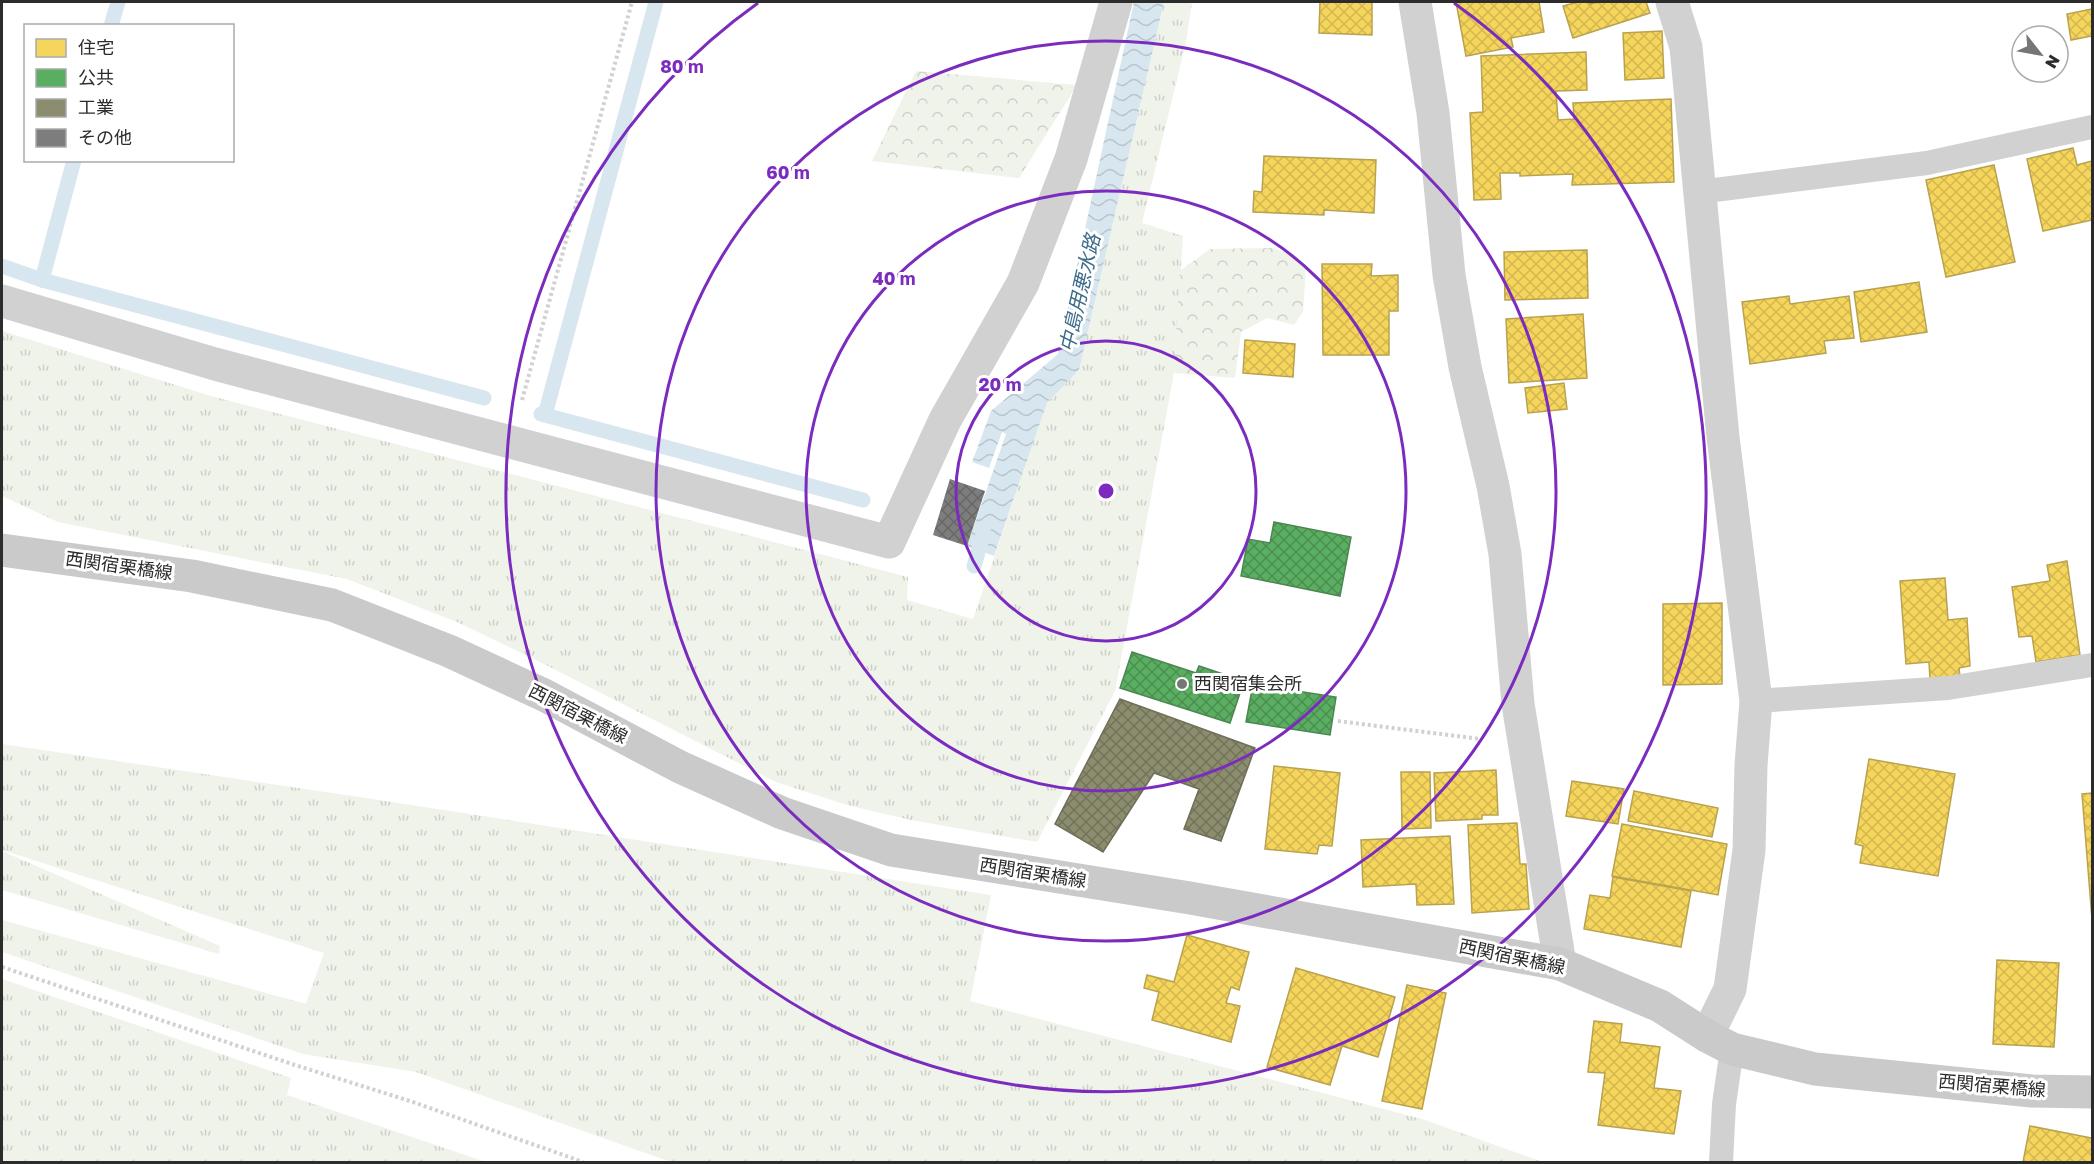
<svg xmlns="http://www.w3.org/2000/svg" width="2094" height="1164" font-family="'Golos Text','Noto Sans JP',sans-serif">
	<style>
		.grass { fill: url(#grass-tufts) }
		.forest { fill: url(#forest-crowns) }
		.water { fill: url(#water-waves) }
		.homes { fill: url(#homes-cross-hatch); stroke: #b9a24e; stroke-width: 1.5 }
		.public { fill: url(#public-cross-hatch); stroke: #4c8751; stroke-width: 1.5 }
		.industry { fill: url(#industry-cross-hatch); stroke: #6f6f5a; stroke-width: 1.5 }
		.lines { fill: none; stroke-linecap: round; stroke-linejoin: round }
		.stream { stroke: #d7e6ef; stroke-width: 15 }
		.building { fill: url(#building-cross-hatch) }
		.path { stroke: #d1d1d1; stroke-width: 4; stroke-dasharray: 3 3; stroke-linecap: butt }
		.lane { stroke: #d1d1d1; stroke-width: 24 }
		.street { stroke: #d1d1d1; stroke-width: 33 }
		.secondary { stroke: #cacaca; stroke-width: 33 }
		.ring { fill: none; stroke: #7b2cbf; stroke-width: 3 }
		.poi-dot { fill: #767676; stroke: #fff; stroke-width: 2 }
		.labels { text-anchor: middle; stroke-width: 6; stroke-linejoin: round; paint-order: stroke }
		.street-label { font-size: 18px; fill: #2c2c2c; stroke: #fff }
		.poi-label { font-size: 18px; fill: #2c2c2c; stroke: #fff; text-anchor: start }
		.water-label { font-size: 20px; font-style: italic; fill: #3e6c89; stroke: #fff }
		.centre { fill: #7b2cbf; stroke: #fff; stroke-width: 3 }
		.ring-label { font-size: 18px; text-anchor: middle; font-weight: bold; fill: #7b2cbf; stroke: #fff; stroke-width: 6; stroke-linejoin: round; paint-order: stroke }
	</style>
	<defs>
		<pattern id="grass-tufts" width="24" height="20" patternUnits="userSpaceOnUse" patternTransform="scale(1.5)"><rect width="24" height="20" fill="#eff3ea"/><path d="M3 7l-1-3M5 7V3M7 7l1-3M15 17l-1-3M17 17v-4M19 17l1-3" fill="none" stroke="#cdd0c9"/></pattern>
		<pattern id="forest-crowns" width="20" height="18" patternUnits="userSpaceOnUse" patternTransform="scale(1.5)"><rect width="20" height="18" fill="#eff3ea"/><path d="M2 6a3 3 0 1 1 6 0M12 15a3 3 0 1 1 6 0" fill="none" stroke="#cdd0c9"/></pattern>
		<pattern id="water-waves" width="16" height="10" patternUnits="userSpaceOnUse" patternTransform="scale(1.5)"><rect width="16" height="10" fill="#d7e6ef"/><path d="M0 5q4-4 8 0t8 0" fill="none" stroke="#b9c5cd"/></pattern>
		<pattern id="homes-cross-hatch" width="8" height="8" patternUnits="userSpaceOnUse" patternTransform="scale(1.5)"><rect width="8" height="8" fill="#f6d55c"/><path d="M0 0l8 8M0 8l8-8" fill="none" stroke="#d3b750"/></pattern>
		<pattern id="public-cross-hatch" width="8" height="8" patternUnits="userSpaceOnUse" patternTransform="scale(1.5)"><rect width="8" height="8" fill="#5aae61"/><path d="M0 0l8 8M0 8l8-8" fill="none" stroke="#4b8e50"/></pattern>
		<pattern id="industry-cross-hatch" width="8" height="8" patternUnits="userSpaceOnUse" patternTransform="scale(1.5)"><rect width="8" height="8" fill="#8c8c6e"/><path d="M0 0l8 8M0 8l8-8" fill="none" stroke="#73735b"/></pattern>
		<pattern id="building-cross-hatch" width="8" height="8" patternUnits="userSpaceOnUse" patternTransform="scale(1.5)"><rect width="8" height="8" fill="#7d7d7d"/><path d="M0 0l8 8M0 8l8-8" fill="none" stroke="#676767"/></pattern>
	</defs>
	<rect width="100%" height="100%" fill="#fff"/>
	<g class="grass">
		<path d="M1164,2H1192L1186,42L1142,223L1183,236L1174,373L1115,691L1037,842L911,820L847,805L776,782L540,662L457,622L347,579L58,522L2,496V331L211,396L908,577L907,600L973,619L1047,403L1079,370Z"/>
		<path d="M2,744L366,798L991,895L970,1001L1422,1119L1543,1162H671L416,1072L303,1054L2,952V920L306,1004L324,953L2,850Z"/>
		<path d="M2,851L220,946L219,954L2,890Z"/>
		<path d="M2,979L291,1078L287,1095L486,1162H2Z"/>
	</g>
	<g class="forest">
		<path d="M916,71L1077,85L1019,178L872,161Z"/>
		<path d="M1273,248L1297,257L1306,267L1303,312L1294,325L1267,318L1241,332L1235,378L1174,373L1180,271L1210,249Z"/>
	</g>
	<path class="water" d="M1134,2H1164L1079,370L1047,403L994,556L967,546L1006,434L1002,432L989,468L972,462L991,411L1058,354Z"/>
	<g class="homes">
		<path d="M1320,2H1372V35L1319,33Z"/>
		<path d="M1456,2H1539L1544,32L1511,38L1513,47L1466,56Z"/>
		<path d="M1578,2H1589L1590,4L1599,2H1646L1650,13L1573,38L1563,6Z"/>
		<path d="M2092,9V36L2071,40L2067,14Z"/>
		<path d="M1662,31L1664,78L1625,80L1623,33Z"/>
		<path d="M1586,52L1587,90L1556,91L1558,120L1574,119L1573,103L1671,99L1674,182L1572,185L1573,174L1520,176V173H1500L1501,199L1474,200L1470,113L1483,112L1481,56Z"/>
		<path d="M2073,148L2077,165L2092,161V220L2043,231L2027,159Z"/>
		<path d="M1264,156L1376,160L1374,213L1324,210V215L1253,212L1254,191L1262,192Z"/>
		<path d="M1994,165L2015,262L1946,277L1926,180Z"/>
		<path d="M1587,250L1588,298L1505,300L1504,252Z"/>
		<path d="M1322,264H1372L1371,276L1398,275V311H1389V355H1323Z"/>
		<path d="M1919,282L1927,332L1861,342L1854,292Z"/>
		<path d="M1789,296L1790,304L1849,296L1854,338L1824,341L1826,353L1750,364L1742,302Z"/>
		<path d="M1583,314L1587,378L1509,383L1506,319Z"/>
		<path d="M1245,340L1295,344L1293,377L1243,373Z"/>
		<path d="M1564,383L1567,409L1528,413L1525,388Z"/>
		<path d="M2067,561L2080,655L2036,662L2032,636L2019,637L2012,587L2050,581L2047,565Z"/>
		<path d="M1945,578L1948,620L1967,618L1970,666L1959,668L1960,677L1930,679L1929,662L1906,664L1900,581Z"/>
		<path d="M1722,603V684L1663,685V604Z"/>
		<path d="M1869,759L1955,774L1938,876L1860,863L1863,846L1855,844Z"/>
		<path d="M1274,766L1340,773L1332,846L1319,845L1317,854L1265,849Z"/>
		<path d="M1496,770L1498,815H1482V819L1436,821L1434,773Z"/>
		<path d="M1401,772H1430L1431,828L1402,829Z"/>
		<path d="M1572,781L1624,789L1618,824L1566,816Z"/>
		<path d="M1634,791L1718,808L1712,837L1628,821Z"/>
		<path d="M2092,793V919L2082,794Z"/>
		<path d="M1517,823L1520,864H1526L1529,909L1472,913L1468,825Z"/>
		<path d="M1622,824L1727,844L1718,895L1612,876Z"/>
		<path d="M1450,836L1454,904L1417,905L1416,884L1363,887L1361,840Z"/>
		<path d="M1613,877L1691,891L1681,947L1584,929L1590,895L1610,898Z"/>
		<path d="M1187,935L1249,952L1239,990L1231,987L1226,1003L1240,1006L1231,1042L1152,1020L1159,992L1144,988L1147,975L1174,982Z"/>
		<path d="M1997,960L2059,963L2054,1047L1993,1044Z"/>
		<path d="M1296,968L1395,997L1378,1057L1342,1046L1330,1085L1267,1067Z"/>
		<path d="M1407,985L1446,993L1422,1109L1382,1101Z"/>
		<path d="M1594,1021L1622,1024L1620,1042L1660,1047L1654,1088L1681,1091L1674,1134L1598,1125L1605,1073L1588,1072Z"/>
		<path d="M2030,1126L2092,1138V1162H2023Z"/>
	</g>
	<g class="public">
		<path d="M1274,522L1351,537L1340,596L1241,576L1248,539L1270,543Z"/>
		<path d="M1132,652L1196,673L1199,666L1244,681L1230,723L1120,688Z"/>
		<path d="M1253,684L1336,697L1330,735L1246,722Z"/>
	</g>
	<path class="industry" d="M1120,699L1255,748L1221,841L1184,829L1199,789L1154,773L1103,852L1055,824Z"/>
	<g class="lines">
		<g class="stream">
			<path d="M111,26L118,2"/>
			<path d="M2,266L42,280L484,398"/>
			<path d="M42,280L74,160"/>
			<path d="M541,414L863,500"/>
			<path d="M545,415L656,2"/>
			<path d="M974,566L984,532"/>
		</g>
	</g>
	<path class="building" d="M950,479L985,491L967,546L933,535Z"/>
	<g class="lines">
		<g class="path">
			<path d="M522,400L632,2"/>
			<path d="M1338,721L1480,739"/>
			<path d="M2,967L295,1065L410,1101L583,1162"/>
		</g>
		<g class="lane">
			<path d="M1699,192L1927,163L2092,127"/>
			<path d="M1756,701L1948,688L2092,665"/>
			<path d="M1721,1162L1724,1104L1732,1049"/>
		</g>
		<g class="street">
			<path d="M1415,2L1433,113L1449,275L1465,367L1493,486L1505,554L1518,704L1560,964"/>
			<path d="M1672,2L1686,47L1723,437L1756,701L1751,765L1749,850L1730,989L1707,1036"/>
			<path d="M2,301L215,364L889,542L945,420L1023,283L1071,159L1116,2"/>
		</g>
		<path class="secondary" d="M2,550L192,576L332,605L449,651L544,695L680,767L782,813L891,850L1190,898L1560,964L1660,1006L1707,1036L1732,1049L1815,1069L2032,1091L2092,1092"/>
	</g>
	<g class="ring">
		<circle cx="1106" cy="491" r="150"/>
		<circle cx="1106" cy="491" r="300"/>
		<circle cx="1106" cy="491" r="450"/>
		<path d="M1454 3A600 600 0 1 1 758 3"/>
	</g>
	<circle class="poi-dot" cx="1182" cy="684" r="6"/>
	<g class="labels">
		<g class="street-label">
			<text transform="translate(119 566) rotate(8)" y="6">西関宿栗橋線</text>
			<text transform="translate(578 714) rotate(27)" y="6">西関宿栗橋線</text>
			<text transform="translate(1033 873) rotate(9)" y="6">西関宿栗橋線</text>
			<text transform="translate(1512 957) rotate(12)" y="6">西関宿栗橋線</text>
			<text transform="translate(1992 1086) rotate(5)" y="6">西関宿栗橋線</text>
		</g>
		<g class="poi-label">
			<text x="1194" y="690">西関宿集会所</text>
		</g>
		<g class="water-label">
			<text transform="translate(1080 293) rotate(-77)" y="7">中島用悪水路</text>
		</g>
	</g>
	<circle cx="1106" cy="491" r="9" class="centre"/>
	<g class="ring-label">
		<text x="682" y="73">80 m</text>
		<text x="788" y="179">60 m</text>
		<text x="894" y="285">40 m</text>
		<text x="1000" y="391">20 m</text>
	</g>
	<rect width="2094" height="1164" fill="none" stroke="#2c2c2c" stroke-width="6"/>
	<rect x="24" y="24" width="210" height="138" fill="#ffffff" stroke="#ababab" stroke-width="1.5"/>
	<rect x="36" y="39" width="30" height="18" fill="#f6d55c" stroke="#ababab" stroke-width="1.5"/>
	<text x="78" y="54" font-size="18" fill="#2c2c2c">住宅</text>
	<rect x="36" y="69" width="30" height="18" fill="#5aae61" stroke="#ababab" stroke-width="1.5"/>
	<text x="78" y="84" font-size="18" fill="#2c2c2c">公共</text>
	<rect x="36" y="99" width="30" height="18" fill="#8c8c6e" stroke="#ababab" stroke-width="1.5"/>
	<text x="78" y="114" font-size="18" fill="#2c2c2c">工業</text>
	<rect x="36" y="129" width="30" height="18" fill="#7d7d7d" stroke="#ababab" stroke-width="1.5"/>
	<text x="78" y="144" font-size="18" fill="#2c2c2c">その他</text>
	<g transform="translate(2040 54) rotate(121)"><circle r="28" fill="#ffffff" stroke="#ababab" stroke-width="1.5"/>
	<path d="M0-4.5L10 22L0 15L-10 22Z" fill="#767676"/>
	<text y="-9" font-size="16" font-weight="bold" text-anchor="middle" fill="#2c2c2c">N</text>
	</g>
</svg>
